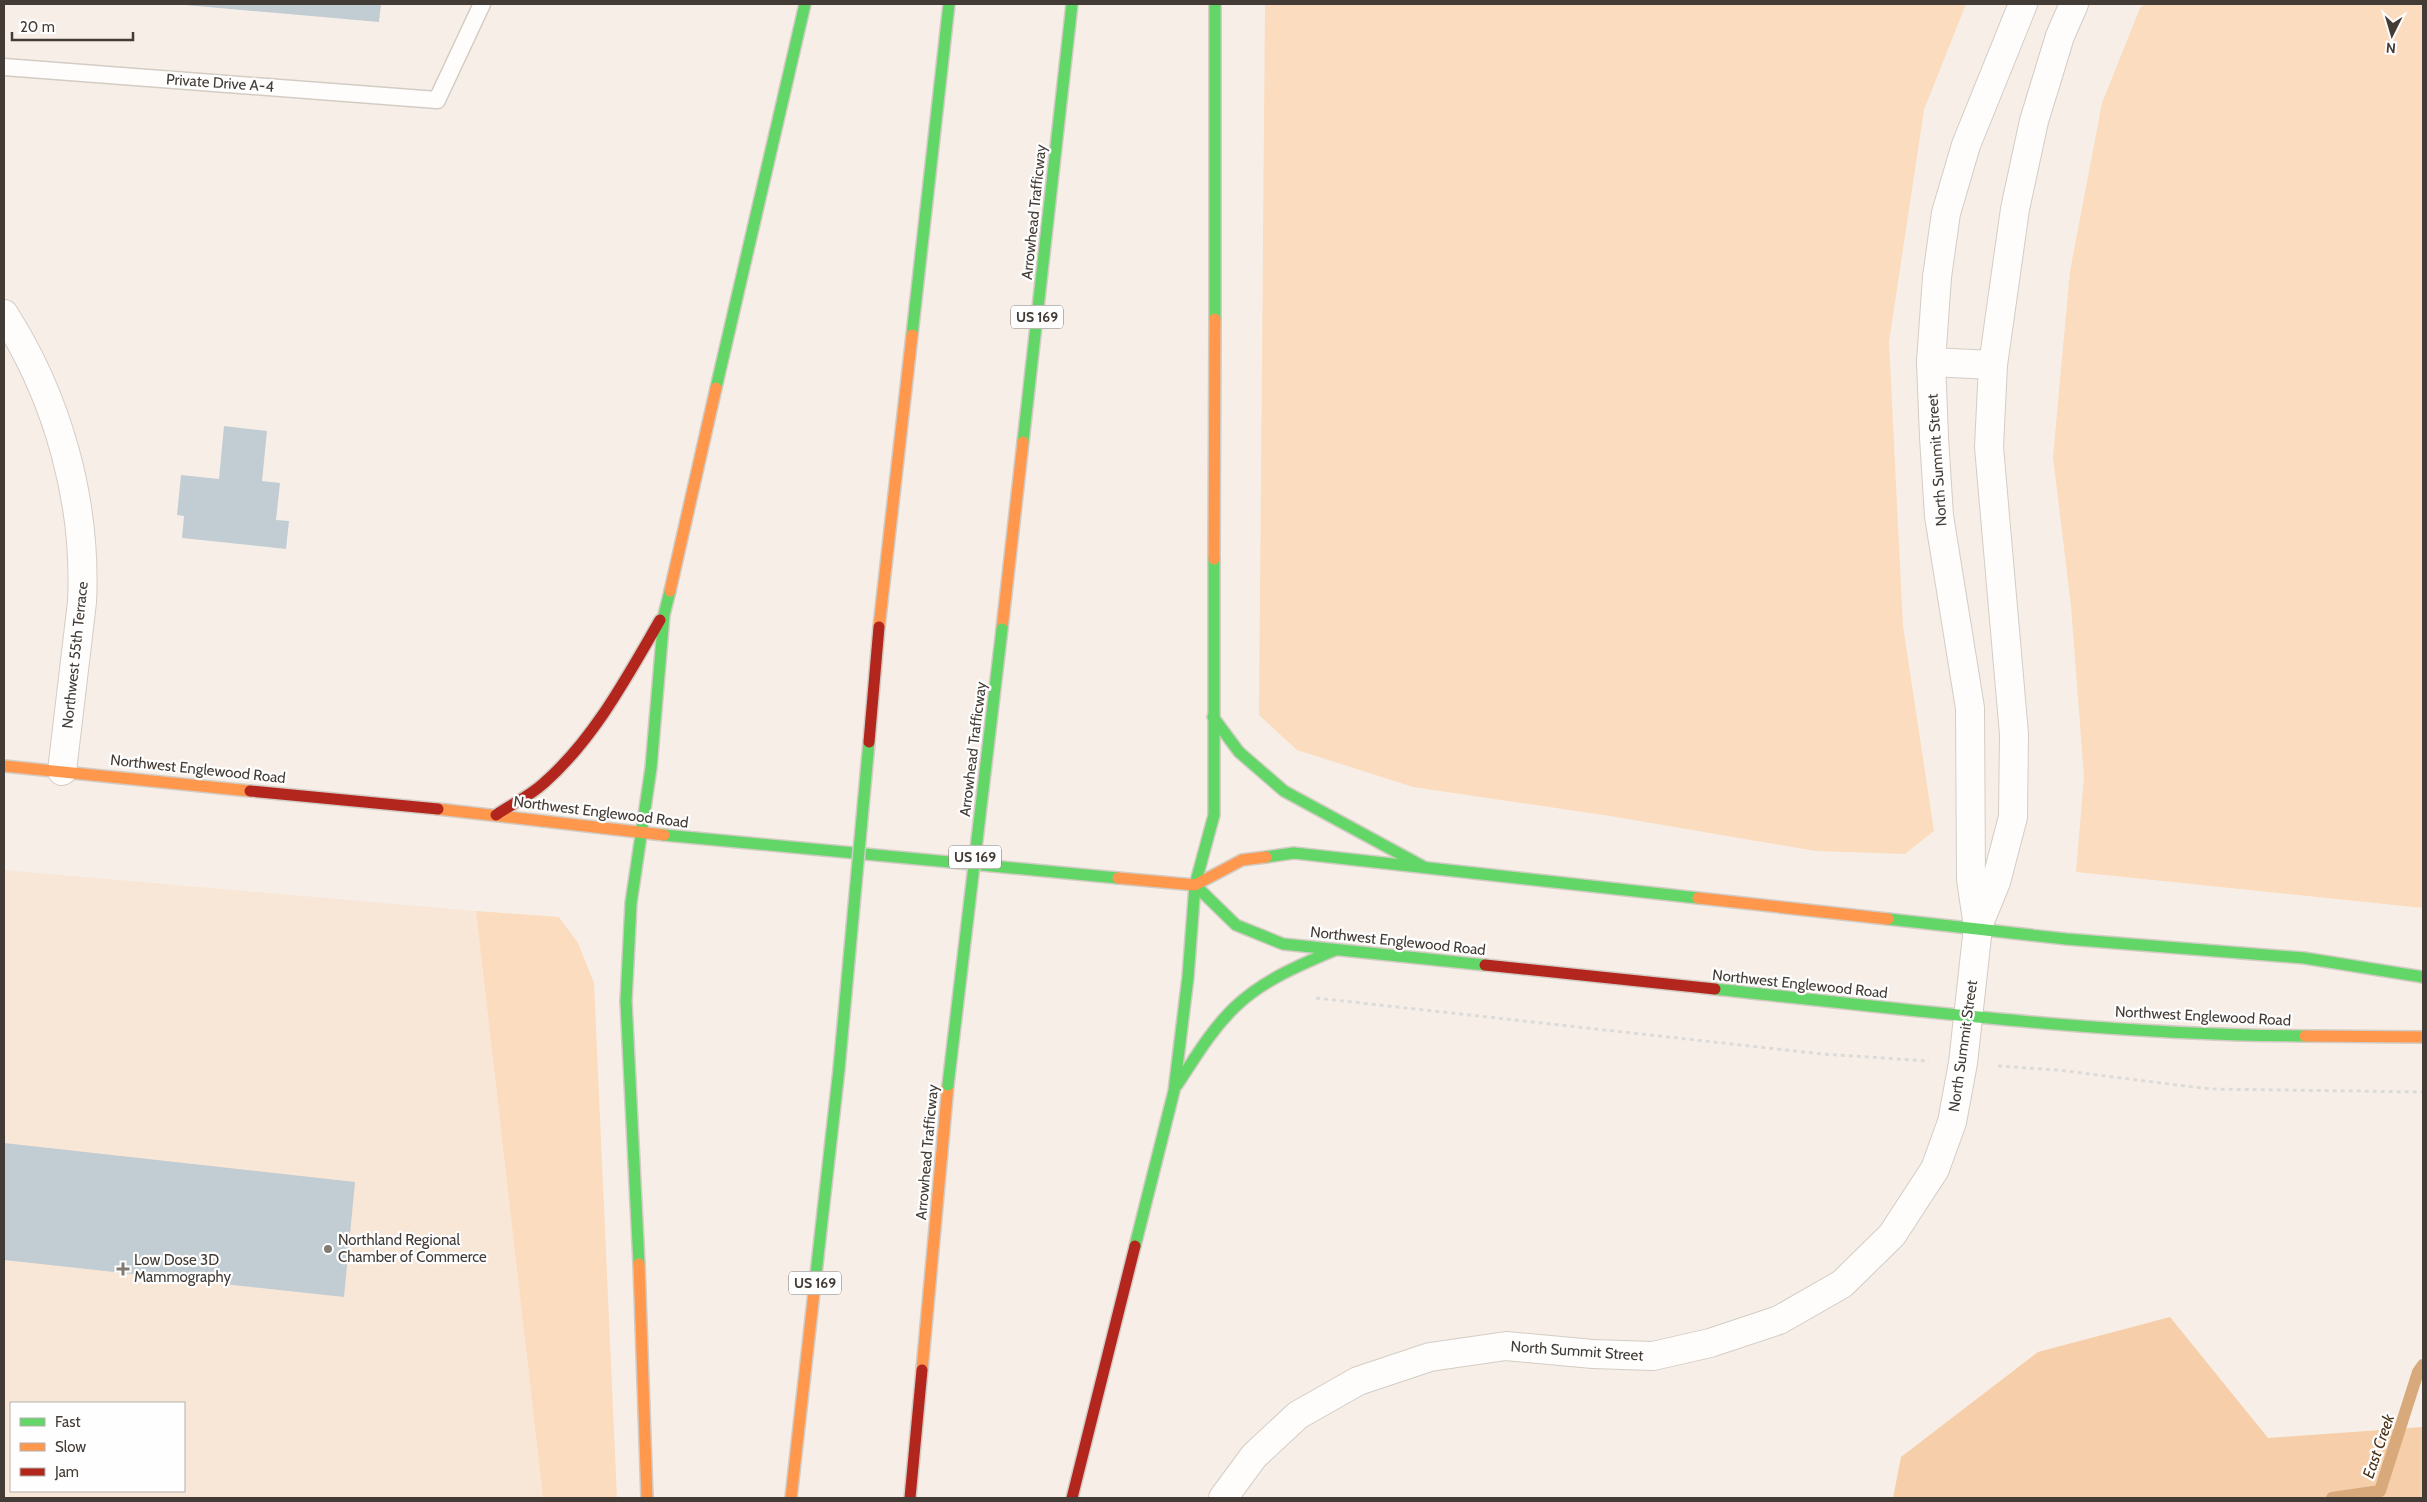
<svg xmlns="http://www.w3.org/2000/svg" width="2427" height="1502" font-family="Cabin,sans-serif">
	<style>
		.built { fill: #f8e6d7; fill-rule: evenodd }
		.green { fill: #fbdcbe }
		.forest { fill: #f6cea9 }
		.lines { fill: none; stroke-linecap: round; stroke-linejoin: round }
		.stream { stroke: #d7a97b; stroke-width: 12 }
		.building { fill: #c1cdd3 }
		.lane-casing { stroke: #d3ccc5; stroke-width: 19 }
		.street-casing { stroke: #d3ccc5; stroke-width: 30 }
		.fast-casing { stroke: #d3ccc5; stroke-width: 14 }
		.slow-casing { stroke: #d3ccc5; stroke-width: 14 }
		.jam-casing { stroke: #d3ccc5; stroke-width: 14 }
		.path { stroke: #dddbd9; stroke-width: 3; stroke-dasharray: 4 4; stroke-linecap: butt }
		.lane { stroke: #fefdfb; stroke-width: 16 }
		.street { stroke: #fefdfb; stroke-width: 28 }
		.fast { stroke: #63d668; stroke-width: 11 }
		.slow { stroke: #ff974d; stroke-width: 11 }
		.jam { stroke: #b3261e; stroke-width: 11 }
		.fast-bridge-casing { stroke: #d3ccc5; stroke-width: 14; stroke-linecap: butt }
		.jam-bridge-casing { stroke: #d3ccc5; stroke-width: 14; stroke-linecap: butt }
		.fast-bridge { stroke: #63d668; stroke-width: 11 }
		.jam-bridge { stroke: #b3261e; stroke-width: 11 }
		.poi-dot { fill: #827a73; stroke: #fefefe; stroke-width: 2 }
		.labels { text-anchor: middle; stroke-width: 4.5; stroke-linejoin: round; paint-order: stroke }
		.shield { fill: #fefefe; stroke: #7b7671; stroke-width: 1 }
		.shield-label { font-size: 14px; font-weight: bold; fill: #433b35 }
		.street-label { font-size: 15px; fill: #433b35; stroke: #fefefe }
		.poi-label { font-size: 15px; fill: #433b35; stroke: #fefefe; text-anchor: start }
		.water-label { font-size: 16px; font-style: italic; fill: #4b3016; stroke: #fefefe }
	</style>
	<rect width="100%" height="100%" fill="#f7efe7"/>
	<path class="built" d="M4,870L476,911L543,1498H4ZM11,1403H184V1491H11Z"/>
	<g class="green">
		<path d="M1265,4H1966L1924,110L1889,342L1903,626L1934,831L1905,854L1816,851L1610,816L1413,787L1297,750L1259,715Z"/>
		<path d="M2145,4H2423V908L2076,872L2084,777L2071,606L2053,457L2070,271L2102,103L2140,8Z"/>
		<path d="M476,911L559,917L578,943L594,983L617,1498H543Z"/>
	</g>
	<path class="forest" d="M2170,1317L2268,1438L2423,1427V1498H1893L1901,1457L2038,1352Z"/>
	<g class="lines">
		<path class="stream" d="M2332,1498L2380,1491L2418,1372L2423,1365"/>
	</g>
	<g class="building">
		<path d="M173,4H381L379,22Z"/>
		<path d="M224,426L267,431L262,481L280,483L276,520L289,521L286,549L182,538L184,516L177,515L181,475L219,479Z"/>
		<path d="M4,1143L355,1182L344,1297L4,1260Z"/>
	</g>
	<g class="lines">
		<g class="lane-casing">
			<path id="lane" d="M4,67L437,100L482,4"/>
		</g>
		<g class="street-casing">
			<g id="street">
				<path d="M4,314C58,398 87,502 82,602L62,771"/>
				<path d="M1931,362L1993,365"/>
				<path d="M1978,926L1996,882L2013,817L2014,734L1989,447L1993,365L2015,209L2034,121L2060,36L2074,4"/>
				<path d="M1223,1498L1254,1456L1298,1415L1358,1381L1430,1357L1506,1346L1593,1354L1653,1356L1710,1343L1779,1320L1842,1284L1892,1235L1935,1169L1952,1122L1963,1063L1978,927L1971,879L1970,708L1939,516L1934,437L1931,362L1937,277L1946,213L1966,145L2023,4"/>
			</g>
		</g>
		<g class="fast-casing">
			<g id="fast">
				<path d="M1215,319V4"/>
				<path d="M912,335L949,4"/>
				<path d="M716,388L805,4"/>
				<path d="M1023,442L1072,4"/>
				<path d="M1213,717L1239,752L1284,791L1424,867"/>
				<path d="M664,835L1118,878"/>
				<path d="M1266,857L1294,853L1698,898"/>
				<path d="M1195,885L1236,925L1283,944L1485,965"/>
				<path d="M1888,919L2066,939L2304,958L2423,977"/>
				<path d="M1715,989C1910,1010 2108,1035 2305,1036"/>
				<path d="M1177,1085C1195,1058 1211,1030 1235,1007C1263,980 1300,965 1335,950"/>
				<path d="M1135,1246L1174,1091L1188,977L1195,885L1214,815V559"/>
				<path d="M639,1264L626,1001L631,903L651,768L664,615L670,591"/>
				<path d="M814,1292L839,1069"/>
			</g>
		</g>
		<g class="slow-casing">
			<g id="slow">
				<path d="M1214,559L1215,319"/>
				<path d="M670,591L716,388"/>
				<path d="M879,627L912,335"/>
				<path d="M1002,629L1023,442"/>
				<path d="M4,766L250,791"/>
				<path d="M438,809L664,835"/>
				<path d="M1118,878L1195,885L1242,860L1266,857"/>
				<path d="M1698,898L1888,919"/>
				<path d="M2305,1036L2423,1037"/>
				<path d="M639,1264L647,1498"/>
				<path d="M922,1370L948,1085"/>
				<path d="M791,1498L814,1292"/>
			</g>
		</g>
		<g class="jam-casing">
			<g id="jam">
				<path d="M250,791L438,809"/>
				<path d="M496,815C512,804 530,796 544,783C594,739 627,677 660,620"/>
				<path d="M1485,965L1715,989"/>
				<path d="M910,1498L922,1370"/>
				<path d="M1072,1498L1135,1246"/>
			</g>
		</g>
		<g class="path">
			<path d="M1316,998L1822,1054L1929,1061"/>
			<path d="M1998,1066L2057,1070L2210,1089L2423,1092"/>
		</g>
		<use href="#lane" class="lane"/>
		<use href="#street" class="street"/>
		<use href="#fast" class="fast"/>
		<use href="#slow" class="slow"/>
		<use href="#jam" class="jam"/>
		<g class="fast-bridge-casing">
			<g id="fast-bridge">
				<path d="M839,1069L869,742"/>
				<path d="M948,1085L1002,629"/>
			</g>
		</g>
		<g class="jam-bridge-casing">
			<path id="jam-bridge" d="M869,742L879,627"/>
		</g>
		<use href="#fast-bridge" class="fast-bridge"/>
		<use href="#jam-bridge" class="jam-bridge"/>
	</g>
	<g class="poi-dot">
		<circle cx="328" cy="1249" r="5"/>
		<path d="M120.5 1261.5h5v5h5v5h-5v5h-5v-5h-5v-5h5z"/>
	</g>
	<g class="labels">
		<g class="shield">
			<rect x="1011" y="305.5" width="52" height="23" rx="4"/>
			<rect x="949" y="845.5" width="52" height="23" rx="4"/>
			<rect x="789" y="1271.5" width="52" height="23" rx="4"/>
		</g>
		<g class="shield-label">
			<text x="1037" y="322">US 169</text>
			<text x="975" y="862">US 169</text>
			<text x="815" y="1288">US 169</text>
		</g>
		<g class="street-label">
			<text transform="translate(220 83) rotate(4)" y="5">Private Drive A-4</text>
			<text transform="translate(1034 212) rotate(-84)" y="5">Arrowhead Trafficway</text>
			<text transform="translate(1937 460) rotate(-94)" y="5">North Summit Street</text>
			<text transform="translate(75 655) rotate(-84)" y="5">Northwest 55th Terrace</text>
			<text transform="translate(973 749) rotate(-83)" y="5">Arrowhead Trafficway</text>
			<text transform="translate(198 769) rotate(6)" y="5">Northwest Englewood Road</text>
			<text transform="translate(601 812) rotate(7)" y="5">Northwest Englewood Road</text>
			<text transform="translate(1398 941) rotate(6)" y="5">Northwest Englewood Road</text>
			<text transform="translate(1800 984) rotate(6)" y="5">Northwest Englewood Road</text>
			<text transform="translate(2203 1016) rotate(3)" y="5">Northwest Englewood Road</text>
			<text transform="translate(1963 1046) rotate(-82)" y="5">North Summit Street</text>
			<text transform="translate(927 1152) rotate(-85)" y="5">Arrowhead Trafficway</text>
			<text transform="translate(1577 1351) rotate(4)" y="5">North Summit Street</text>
		</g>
		<g class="poi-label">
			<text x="338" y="1245">Northland Regional<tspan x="338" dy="17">Chamber of Commerce</tspan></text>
			<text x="134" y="1265">Low Dose 3D<tspan x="134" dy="17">Mammography</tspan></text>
		</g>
		<g class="water-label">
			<text transform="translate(2378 1446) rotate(-71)" y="6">East Creek</text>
		</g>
	</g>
	<rect width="2427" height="1502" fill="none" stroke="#433b35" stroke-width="10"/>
	<rect x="10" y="1402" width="175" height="90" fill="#fefefe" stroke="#b3b0ae"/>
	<rect x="20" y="1418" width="25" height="8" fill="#63d668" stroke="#b3b0ae"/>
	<text x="55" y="1427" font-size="15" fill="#433b35">Fast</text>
	<rect x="20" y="1443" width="25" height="8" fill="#ff974d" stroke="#b3b0ae"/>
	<text x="55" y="1452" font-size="15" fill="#433b35">Slow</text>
	<rect x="20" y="1468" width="25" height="8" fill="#b3261e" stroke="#b3b0ae"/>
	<text x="55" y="1477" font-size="15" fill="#433b35">Jam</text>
	<g transform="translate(2392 35) rotate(185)" stroke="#fefefe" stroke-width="4" paint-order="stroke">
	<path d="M0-4L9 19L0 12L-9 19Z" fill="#433b35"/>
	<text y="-8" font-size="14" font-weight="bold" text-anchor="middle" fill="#433b35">N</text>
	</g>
	<path d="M12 32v8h121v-8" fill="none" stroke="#433b35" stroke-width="2.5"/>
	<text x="20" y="32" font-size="15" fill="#433b35" stroke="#fefefe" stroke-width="4" paint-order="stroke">20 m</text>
</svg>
